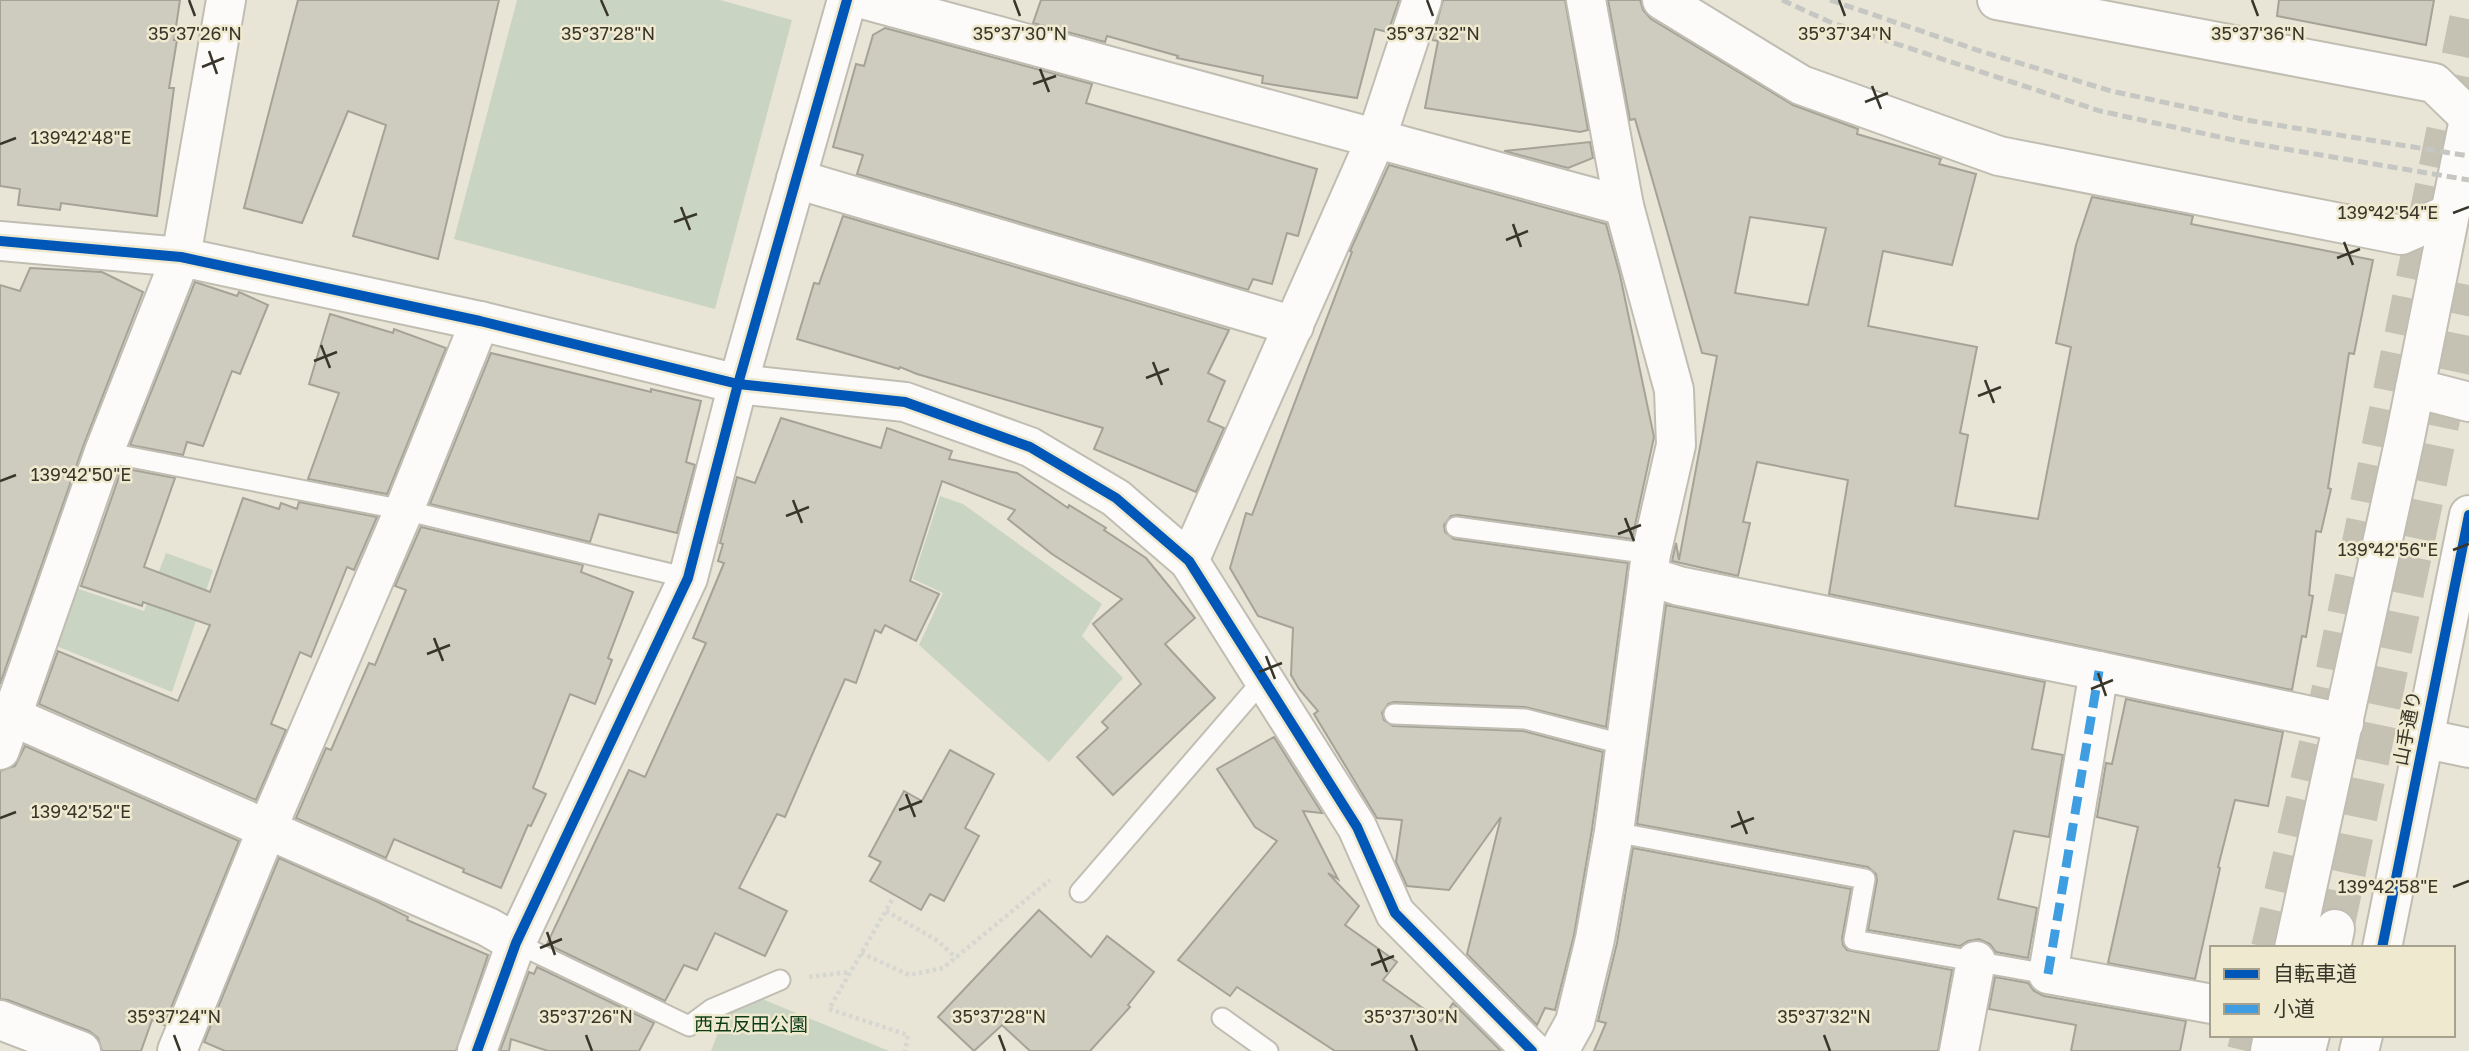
<svg xmlns="http://www.w3.org/2000/svg" width="2469" height="1051" font-family="'Golos Text','Noto Sans JP',sans-serif">
	<style>
		.green { fill: #cad4c2 }
		.building { fill: #ceccbf; stroke: #a5a297; stroke-width: 2; fill-rule: evenodd }
		.lines { fill: none; stroke-linecap: round; stroke-linejoin: round }
		.highway-tunnel { stroke: #c5c2b4; stroke-width: 38; stroke-dasharray: 38 19; stroke-linecap: butt }
		.lane-casing { stroke: #c0bdb2; stroke-width: 23 }
		.street-casing { stroke: #c0bdb2; stroke-width: 42 }
		.primary-casing { stroke: #c0bdb2; stroke-width: 42 }
		.highway-casing { stroke: #c0bdb2; stroke-width: 42 }
		.path { stroke: #d7d7d2; stroke-width: 4.5; stroke-dasharray: 3.5 3.5; stroke-linecap: butt }
		.lane { stroke: #fcfbf9; stroke-width: 19 }
		.street { stroke: #fcfbf9; stroke-width: 38 }
		.primary { stroke: #fcfbf9; stroke-width: 38 }
		.highway { stroke: #fcfbf9; stroke-width: 38 }
		.rail { stroke: #c6c6c2; stroke-width: 5; stroke-dasharray: 10 5; stroke-linecap: butt }
		.quiet { stroke: #3e9ee1; stroke-width: 9; stroke-dasharray: 18 9; stroke-linecap: butt }
		.cycleway-casing { stroke: #efeacf; stroke-width: 15 }
		.cycleway { stroke: #0057b8; stroke-width: 10 }
		.ticks { fill: none; stroke: #38362b; stroke-width: 2.5 }
		.labels { text-anchor: middle; stroke-width: 5; stroke-linejoin: round; paint-order: stroke }
		.street-label { font-size: 19px; fill: #38362b; stroke: #efeacf }
		.park-label { font-size: 19px; fill: #0b3b16; stroke: #efeacf }
		.ticks-label { font-size: 18px; text-anchor: middle; fill: #38362b; stroke: #efeacf; stroke-width: 5; stroke-linejoin: round; paint-order: stroke }
	</style>
	<rect width="100%" height="100%" fill="#e8e5d6"/>
	<g class="green">
		<path d="M517,0H720L792,20L715,309L454,239Z"/>
		<path d="M940,496L963,504L1102,604L1082,636L1123,678L1049,762L919,645L943,593L913,579Z"/>
		<path d="M166,553L213,570L172,692L46,642L67,585L144,611Z"/>
		<path d="M735,988L889,1051H711Z"/>
	</g>
	<g class="building">
		<path d="M0,0H180L174,40H177L169,88H174L157,216L61,203L60,210L18,205L20,189L0,186Z"/>
		<path d="M298,0H499L438,259L353,236L386,125L348,111L302,223L244,208Z"/>
		<path d="M1041,0H1399L1388,32L1375,29L1357,98L1262,83L1263,76L1177,58L1178,56L1107,36L1105,42L1033,23Z"/>
		<path d="M1443,0H1565L1588,130L1580,132L1425,108L1438,41L1432,40Z"/>
		<path d="M1608,0H1640L1643,10L1651,19L1793,105L1858,129L1857,134L1941,159L1939,164L1976,174L1952,265L1883,251L1868,326L1977,347L1960,433L1968,435L1955,506L2038,519L2071,347L2056,343L2076,245L2092,197L2193,216L2191,224L2373,260L2354,354L2349,353L2328,488L2331,489L2321,532L2316,531L2309,595L2313,596L2306,637L2302,636L2292,690L1829,594L1848,480L1757,462L1743,522L1750,523L1738,576L1672,561L1676,543L1679,560L1717,356L1702,353L1635,119L1630,120ZM1750,217L1826,228L1808,305L1735,293Z"/>
		<path d="M2279,0H2434L2426,45L2277,16Z"/>
		<path d="M885,28L1092,84L1086,103L1317,169L1298,236L1287,233L1272,284L1253,279L1248,290L857,174L863,155L833,147L856,64L864,66L873,35Z"/>
		<path d="M1590,142L1593,158L1568,168L1504,151Z"/>
		<path d="M1389,165L1606,224L1620,275L1654,437L1632,539L1458,515L1451,516L1444,525L1445,532L1454,539L1628,563L1606,727L1525,707L1394,702L1388,704L1382,713L1384,720L1393,726L1523,731L1603,752L1592,829L1574,935L1555,1010L1545,1008L1537,1025L1467,954L1501,817L1449,890L1407,886L1396,862L1402,820L1377,818L1314,714L1318,711L1299,689L1291,675L1293,628L1258,616L1230,568L1246,513L1252,515L1352,252L1350,251Z"/>
		<path d="M843,216L1229,330L1208,373L1225,381L1208,421L1224,428L1196,492L1094,449L1103,428L917,374L900,367L899,369L797,339L814,283L819,284Z"/>
		<path d="M30,268L102,272L143,292L84,444L0,684V285L20,291Z"/>
		<path d="M195,282L237,296L239,292L268,305L240,374L232,371L203,446L187,442L183,455L130,445Z"/>
		<path d="M330,314L393,333L394,329L446,348L387,494L308,479L339,393L309,384Z"/>
		<path d="M491,353L651,392V389L701,401L686,462L695,465L677,533L599,514L590,542L430,504Z"/>
		<path d="M781,418L881,448L887,428L952,451L949,459L1017,473L1068,508L1069,505L1106,528L1104,530L1146,558L1195,618L1165,644L1215,698L1113,795L1077,757L1108,728L1102,722L1141,684L1093,624L1122,599L1052,554L1008,519L1015,510L942,481L910,581L939,594L916,641L885,625L881,633L875,630L856,683L845,679L785,817L777,814L739,888L787,911L765,956L715,933L697,970L684,965L665,1001L547,944L629,770L645,777L706,643L693,638L724,563L718,561L723,544L720,543L737,477L755,483Z"/>
		<path d="M122,468L175,478L144,567L210,592L243,498L279,509L281,503L297,509L299,502L377,517L354,570L347,567L311,657L300,652L271,724L286,730L256,800L39,704L58,651L178,701L210,625L143,602L142,606L81,586Z"/>
		<path d="M421,527L583,565L581,572L633,592L608,658L612,660L595,704L570,694L533,788L546,794L531,826L528,825L501,888L463,872L464,869L394,839L386,858L296,818L326,748L331,750L369,663L375,665L406,590L395,586Z"/>
		<path d="M1666,605L2045,682L2032,749L2063,755L2049,837L2014,831L1998,899L2037,908L2028,958L1996,952L1990,944L1979,939L1968,941L1960,946L1868,930L1877,880L1876,874L1868,867L1637,824Z"/>
		<path d="M2126,699L2283,732L2268,806L2235,800L2218,867L2220,868L2195,979L2108,963L2138,827L2097,817L2106,763L2112,764Z"/>
		<path d="M1274,737L1322,813L1303,811L1338,879L1328,873L1359,906L1345,925L1397,962L1383,980L1441,1021L1453,1003L1501,1051H1335L1237,987L1230,996L1178,960L1277,841L1255,827L1217,769Z"/>
		<path d="M25,746L239,841L164,1025L152,1020L141,1051H102L98,1038L89,1031L8,1000L0,999V771L15,766Z"/>
		<path d="M950,750L994,774L965,828L979,836L944,901L930,894L921,910L870,881L881,862L869,856L904,791L922,801Z"/>
		<path d="M1633,848L1851,889L1842,938L1843,945L1847,950L1952,970L1938,1051H1594L1606,1023L1598,1021L1617,943Z"/>
		<path d="M279,858L376,901L408,917L407,920L488,955L456,1051H225L204,1042Z"/>
		<path d="M1039,910L1091,957L1107,936L1154,972L1128,1005L1130,1007L1090,1051H1030L1002,1025L974,1051L938,1017Z"/>
		<path d="M537,967L654,1023L639,1051H548L511,1039L509,1051H500L529,972L534,974Z"/>
		<path d="M1995,977L2028,983L2034,991L2044,996L2186,1021L2180,1051H2071L2076,1025L1989,1009Z"/>
	</g>
	<g class="lines">
		<g class="highway-tunnel">
			<path d="M2335,929L2469,285"/>
			<path d="M2270,948L2332,684L2469,15"/>
			<path d="M2246,1051L2250,1035"/>
		</g>
		<g class="lane-casing">
			<g id="lane">
				<path d="M104,452L404,510L688,578"/>
				<path d="M1456,527L1651,554"/>
				<path d="M1394,714L1525,719L1626,745"/>
				<path d="M1614,832L1865,879L1854,940L2048,974"/>
				<path d="M1080,892L1264,679"/>
				<path d="M516,943L689,1026L712,1009L780,980"/>
				<path d="M1222,1018L1268,1051"/>
			</g>
		</g>
		<g class="street-casing">
			<g id="street">
				<path d="M866,0L1624,206"/>
				<path d="M1662,0L1801,85L1999,156L2401,235L2449,214"/>
				<path d="M1997,0L2434,83L2469,117"/>
				<path d="M796,179L1294,326"/>
				<path d="M0,241L181,257L480,321L738,384L905,402L1030,447L1116,498L1189,561L1357,827L1395,913L1532,1051"/>
				<path d="M2415,388L2469,402"/>
				<path d="M1189,561L1376,139L1422,0"/>
				<path d="M1648,576L1679,586L2099,671L2344,723"/>
				<path d="M2099,671L2048,974L2212,1004"/>
				<path d="M0,711L488,927L516,943"/>
				<path d="M2422,738L2469,748"/>
				<path d="M0,750L104,452L181,257L226,0"/>
				<path d="M0,1020L81,1051"/>
				<path d="M177,1051L267,829L404,510L480,321"/>
				<path d="M477,1051L516,943L688,578L738,384L847,0"/>
				<path d="M1559,1051L1575,1022L1595,939L1614,832L1651,554L1676,445L1674,390L1624,206L1586,0"/>
				<path d="M1959,1051L1976,961"/>
			</g>
		</g>
		<g class="primary-casing">
			<g id="primary">
				<path d="M2294,948L2405,438L2469,119"/>
				<path d="M2382,948L2469,515"/>
				<path d="M2270,1051L2273,1035"/>
				<path d="M2359,1051L2363,1035"/>
			</g>
		</g>
		<g class="highway-casing">
			<g id="highway">
				<path d="M2331,948L2335,929"/>
				<path d="M2306,1051L2310,1035"/>
			</g>
		</g>
		<g class="path">
			<path d="M892,900L829,1009L908,1035L905,1051"/>
			<path d="M886,911L938,941L956,958"/>
			<path d="M861,953L909,975L943,968L1050,880"/>
			<path d="M809,977L849,972"/>
		</g>
		<use href="#lane" class="lane"/>
		<use href="#street" class="street"/>
		<use href="#primary" class="primary"/>
		<use href="#highway" class="highway"/>
		<g class="rail">
			<path d="M1782,0L1830,22L2100,111L2238,141L2469,180"/>
			<path d="M1830,0L1980,51L2111,91L2252,121L2469,156"/>
		</g>
		<path class="quiet" d="M2048,974L2099,671"/>
		<g class="cycleway-casing">
			<g id="cycleway">
				<path d="M0,241L181,257L480,321L738,384L905,402L1030,447L1116,498L1189,561L1357,827L1395,913L1532,1051"/>
				<path d="M2382,948L2469,515"/>
				<path d="M477,1051L516,943L688,578L738,384L847,0"/>
			</g>
		</g>
		<use href="#cycleway" class="cycleway"/>
	</g>
	<path class="ticks" d="M189,0L195,16M601,0L608,16M1014,0L1020,16M1427,0L1433,16M1839,0L1845,16M2252,0L2258,16M209,51L217,74M202,67L224,58M1040,69L1049,92M1033,84L1056,76M1872,86L1881,109M1865,102L1888,93M0,144L16,138M681,207L690,230M2453,213L2469,207M674,222L697,214M1513,224L1521,247M1506,240L1528,231M2344,242L2353,265M2337,258L2360,249M321,345L330,368M314,361L337,352M1153,362L1162,385M1146,378L1169,369M1985,380L1994,403M1978,396L2001,387M0,481L16,475M793,500L802,523M786,516L809,507M1625,518L1634,541M1618,534L1641,525M2453,550L2469,544M434,638L443,661M427,654L450,645M1266,656L1275,679M1259,672L1282,663M2098,673L2106,696M2091,689L2113,680M906,794L915,817M899,810L922,801M1738,811L1747,834M0,818L16,812M1731,827L1754,818M2453,887L2469,881M547,932L555,955M540,948L562,939M1378,949L1387,972M1371,965L1394,956M174,1035L180,1051M586,1035L592,1051M999,1035L1005,1051M1411,1035L1417,1051M1824,1035L1830,1051"/>
	<g class="labels">
		<g class="street-label">
			<text transform="translate(2407 728) rotate(-79)" y="7">山手通り</text>
		</g>
		<g class="park-label">
			<text x="751" y="1031">西五反田公園</text>
		</g>
	</g>
	<g class="ticks-label">
		<text x="1433" y="40">35°37'32"N</text>
		<text x="1845" y="40">35°37'34"N</text>
		<text x="2258" y="40">35°37'36"N</text>
		<text x="195" y="40">35°37'26"N</text>
		<text x="608" y="40">35°37'28"N</text>
		<text x="1020" y="40">35°37'30"N</text>
		<text x="81" y="144">139°42'48"E</text>
		<text x="2388" y="219">139°42'54"E</text>
		<text x="81" y="481">139°42'50"E</text>
		<text x="2388" y="556">139°42'56"E</text>
		<text x="81" y="818">139°42'52"E</text>
		<text x="2388" y="893">139°42'58"E</text>
		<text x="174" y="1023">35°37'24"N</text>
		<text x="586" y="1023">35°37'26"N</text>
		<text x="999" y="1023">35°37'28"N</text>
		<text x="1411" y="1023">35°37'30"N</text>
		<text x="1824" y="1023">35°37'32"N</text>
	</g>
	<rect x="2210" y="946" width="245" height="91" fill="#efeacf" stroke="#a6a28d" stroke-width="2"/>
	<rect x="2224" y="969" width="35" height="10" fill="#0057b8" stroke="#a6a28d" stroke-width="2"/>
	<text x="2273" y="981" font-size="21" fill="#38362b">自転車道</text>
	<rect x="2224" y="1004" width="35" height="10" fill="#3e9ee1" stroke="#a6a28d" stroke-width="2"/>
	<text x="2273" y="1016" font-size="21" fill="#38362b">小道</text>
</svg>
